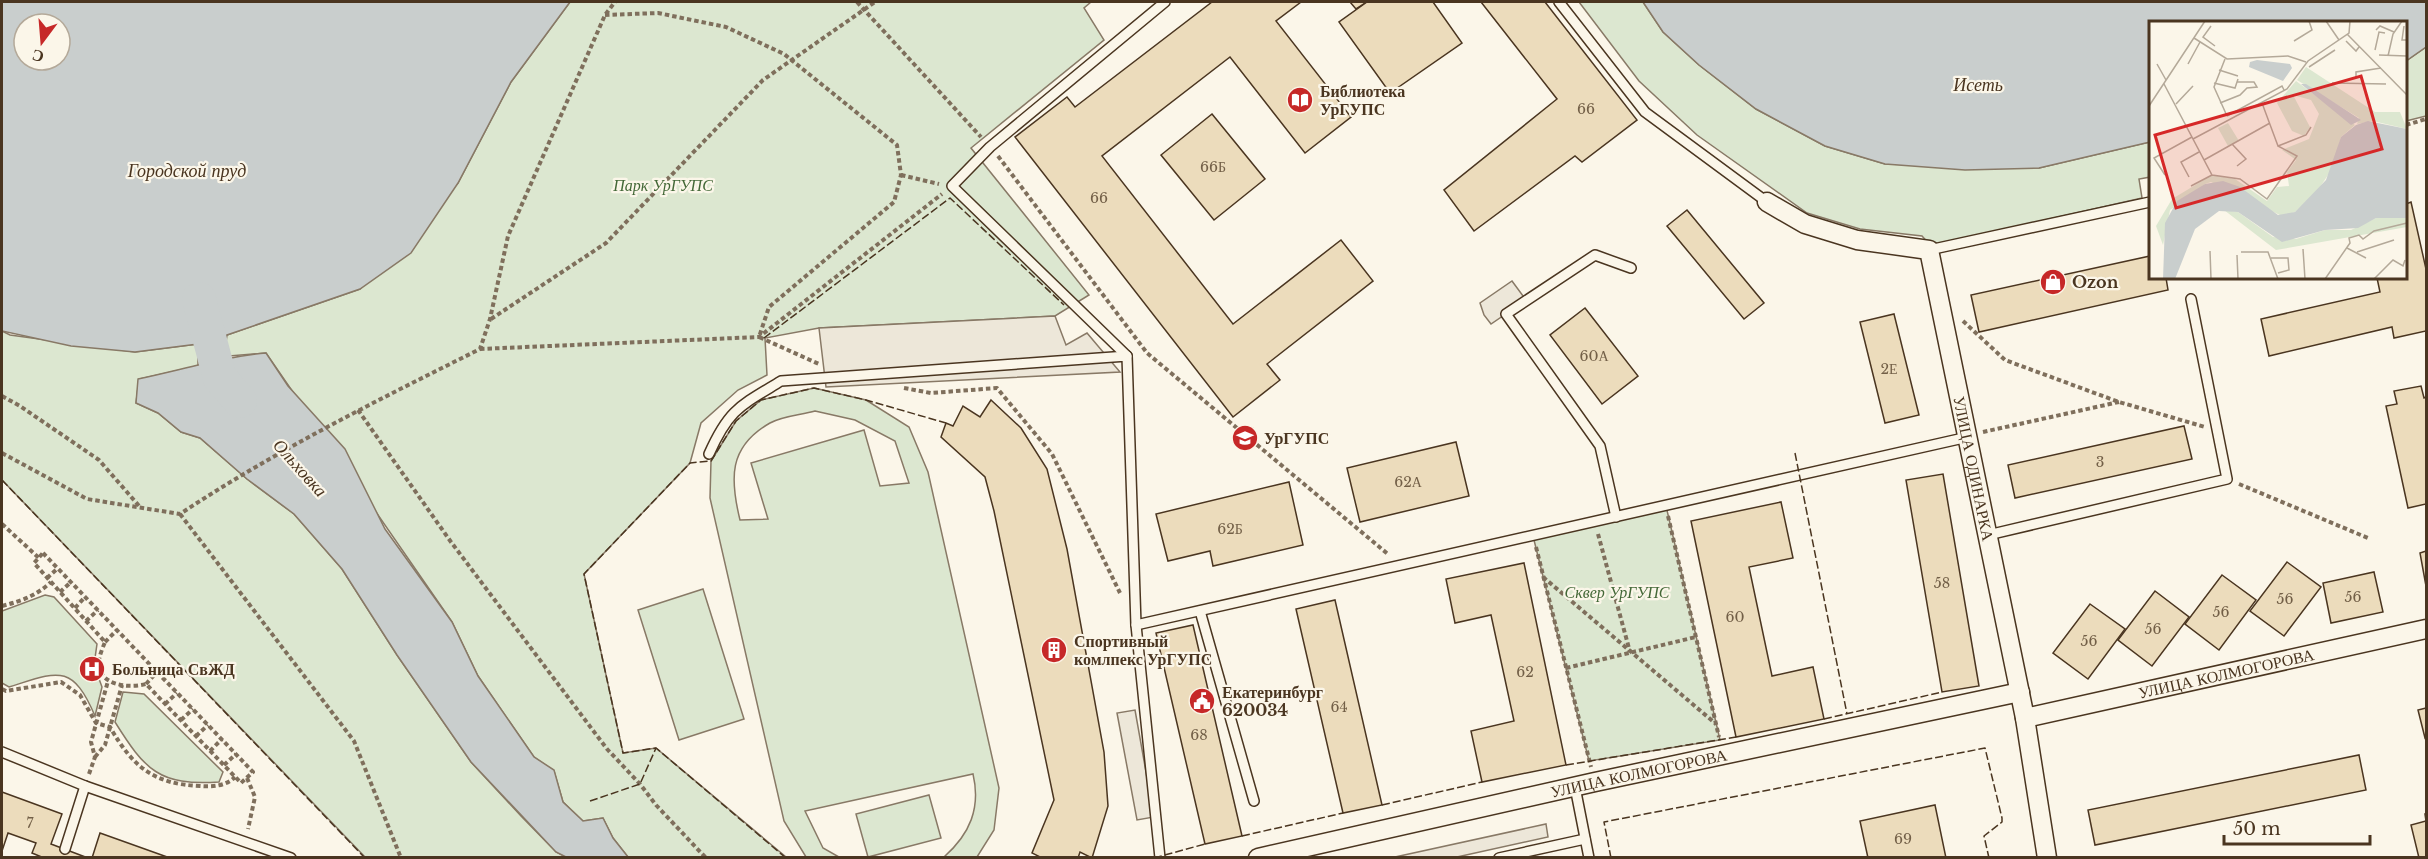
<svg xmlns="http://www.w3.org/2000/svg" width="2428" height="859" font-family="'Libre Baskerville',serif">
	<style>
		.green { fill: #dce7d0; stroke: #887966; stroke-width: 1.5; fill-rule: evenodd }
		.parking { fill: #ede7d9; stroke: #887966; stroke-width: 1.5 }
		.water { fill: #c9cecd; stroke: #887966; stroke-width: 1.5; fill-rule: evenodd }
		.lines { fill: none; stroke-linecap: round; stroke-linejoin: round }
		.river { stroke: #c9cecd; stroke-width: 34 }
		.building { fill: #ecdcbc; stroke: #4a3520; stroke-width: 1.5 }
		.service-casing { stroke: #4a3520; stroke-width: 12 }
		.minor-casing { stroke: #4a3520; stroke-width: 21 }
		.path { stroke: #7f6f5c; stroke-width: 4; stroke-dasharray: 4.5 3; stroke-linecap: butt }
		.service { stroke: #fbf6e9; stroke-width: 9 }
		.minor { stroke: #fbf6e9; stroke-width: 18 }
		.fence { stroke: #4a3520; stroke-width: 1.5; stroke-dasharray: 8 3; stroke-linecap: butt }
		.labels { text-anchor: middle; stroke-width: 4.5; stroke-linejoin: round; paint-order: stroke }
		.number-label { font-size: 14px; fill: #725f47 }
		.poi-label { font-size: 16px; font-weight: bold; fill: #4a3520; stroke: #fbf6e9; text-anchor: start }
		.park-label { font-size: 16px; font-style: italic; fill: #436837; stroke: #fbf6e9 }
		.street-label { font-size: 16px; fill: #4a3520; stroke: #fbf6e9 }
		.water-label { font-size: 18px; font-style: italic; fill: #4a3520; stroke: #fbf6e9 }
		.inset-road { fill: none; stroke: #b4a999; stroke-width: 1.5 }
		.view { fill: #d62828; fill-opacity: 0.15; stroke: #d62828; stroke-width: 3 }
		.inset-edge { fill: none; stroke: #4a3520; stroke-width: 3 }
	</style>
	<rect width="100%" height="100%" fill="#fbf6e9"/>
	<g class="green">
		<path d="M570,2H1091L1084,8L1104,40L971,148L1089,295L1055,316L819,328L765,338L767,375L738,390L701,423L690,463L584,574L623,753L656,748L786,857H628L613,838L603,818L583,821L563,802L554,771L534,757L478,676L452,622L266,353L229,356L225,350L227,335L360,289L458,183L511,82Z"/>
		<path d="M1579,2H1643L1663,32L1699,65L1756,109L1825,146L1885,164L2039,168L2150,142V177L2139,179L2142,198L1931,246L1922,236L1860,229L1807,213L1697,135L1639,81Z"/>
		<path d="M2426,47V116L2406,121V61Z"/>
		<path d="M2,331L10,335L135,352L198,344V366L139,379L136,403L158,413L181,432L200,438L247,479L294,514L342,569L397,655L471,762L521,816L556,852L566,857H365L2,480Z"/>
		<path d="M814,388L866,400L909,427L928,472L999,788L994,830L977,857H944C970,834 981,808 973,774L805,811L823,848L839,857H806L784,821L710,498L711,461L736,421L761,400ZM815,411L855,420L895,441L909,483L880,486L864,430L751,463L768,519L740,520C730,479 728,447 770,423C782,416 801,415 815,411Z"/>
		<path d="M1666,506L1720,740L1589,761L1533,536Z"/>
		<path d="M703,589L744,719L679,740L638,610Z"/>
		<path d="M45,595L54,597L97,644L94,665L102,687L95,716C72,662 57,672 9,687L2,683V611Z"/>
		<path d="M123,692L144,694L223,772L219,782C159,786 145,770 115,722Z"/>
		<path d="M929,795L941,838L868,857L856,814Z"/>
	</g>
	<g class="parking">
		<path d="M1512,281L1526,300L1491,324L1484,315L1480,303Z"/>
		<path d="M1055,316L1066,345L1087,333L1120,372L826,387L819,328Z"/>
		<path d="M1135,710L1154,817L1137,820L1117,713Z"/>
		<path d="M1546,824L1548,837L1457,857H1395Z"/>
	</g>
	<g class="water">
		<path d="M2,2H570L511,82L458,183L411,253L360,289L227,335L212,345L198,344L135,352L71,346L2,331ZM24,24H60V60H24Z"/>
		<path d="M1643,2H2426V47L2406,61V22H2150V142L2039,168L1965,170L1885,164L1825,146L1756,109L1699,65L1663,32Z"/>
		<path d="M266,353L288,386L345,449L385,529L452,622L478,676L534,757L554,770L563,802L583,821L603,818L613,838L628,857H566L556,852L471,762L397,655L342,569L294,514L247,479L200,438L181,432L158,413L136,403L138,379C181,370 223,357 266,353Z"/>
	</g>
	<g class="lines">
		<path class="river" d="M199,299L220,378L240,401"/>
	</g>
	<g class="building">
		<path d="M1212,2H1301L1276,21L1351,117L1305,153L1230,57L1102,156L1233,324L1341,240L1373,281L1267,364L1280,380L1233,417L1015,137L1067,97L1075,107Z"/>
		<path d="M1350,2H1367L1356,9Z"/>
		<path d="M1367,2H1433L1462,43L1390,93L1339,22Z"/>
		<path d="M1481,2H1545L1637,120L1582,162L1575,156L1474,231L1444,190L1557,99Z"/>
		<path d="M1212,114L1265,179L1214,220L1161,155Z"/>
		<path d="M2411,202L2426,269V331L2394,338L2392,327L2269,356L2261,319L2380,292L2377,278H2406V204Z"/>
		<path d="M1687,210L1764,303L1744,319L1667,226Z"/>
		<path d="M2150,256V278H2166L2168,290L1979,332L1971,295Z"/>
		<path d="M1585,308L1638,376L1602,404L1550,335Z"/>
		<path d="M1894,314L1919,415L1885,423L1860,322Z"/>
		<path d="M2421,386L2424,398L2426,397V504L2408,508L2386,406L2397,404L2394,391Z"/>
		<path d="M991,400L1021,428L1047,469L1067,549L1104,752L1108,806L1092,858L1080,852L1078,858H1042L1032,853L1054,800L994,511L985,477L941,437L946,423L953,426L963,406L980,417Z"/>
		<path d="M2184,426L2192,459L2015,498L2008,465Z"/>
		<path d="M1456,442L1469,496L1360,522L1347,468Z"/>
		<path d="M1943,474L1979,686L1942,692L1906,480Z"/>
		<path d="M1289,482L1303,545L1213,566L1210,551L1168,561L1156,514Z"/>
		<path d="M1781,502L1793,558L1749,567L1772,676L1813,667L1824,719L1736,737L1691,521Z"/>
		<path d="M2426,551V586L2420,553Z"/>
		<path d="M2287,562L2321,587L2284,636L2250,611Z"/>
		<path d="M1524,563L1566,765L1482,782L1471,731L1514,721L1491,615L1455,623L1446,579Z"/>
		<path d="M2374,572L2383,612L2331,623L2323,583Z"/>
		<path d="M2222,575L2256,600L2219,650L2185,624Z"/>
		<path d="M2155,591L2189,617L2152,666L2118,640Z"/>
		<path d="M1335,600L1382,805L1343,813L1296,609Z"/>
		<path d="M2090,604L2125,629L2088,679L2053,653Z"/>
		<path d="M1193,625L1242,836L1205,844L1156,633Z"/>
		<path d="M2426,708V737L2425,738L2418,710Z"/>
		<path d="M2359,755L2366,790L2095,845L2088,810Z"/>
		<path d="M2,792L62,814L51,844L88,858H44L32,853L36,843L8,833L2,851Z"/>
		<path d="M1935,805L1946,858H1868L1860,821Z"/>
		<path d="M2425,814H2426V858H2419L2411,825L2426,821Z"/>
		<path d="M100,833L170,858H92Z"/>
	</g>
	<g class="lines">
		<g class="service-casing">
			<g id="service">
				<path d="M1559,2L1645,112L1767,202"/>
				<path d="M1929,250L2150,202"/>
				<path d="M1127,356L952,186L990,147L1165,2"/>
				<path d="M709,454C729,409 740,406 781,381L1127,356L1136,625L1160,858"/>
				<path d="M1616,517L1600,446L1506,314L1595,255L1631,268"/>
				<path d="M1988,535L2227,479L2191,299"/>
				<path d="M1200,611L1254,801"/>
				<path d="M1136,625L1968,437"/>
				<path d="M2,752L85,786L291,858"/>
				<path d="M1575,787L1589,858"/>
				<path d="M65,849L85,786"/>
				<path d="M1499,858L1585,839"/>
			</g>
		</g>
		<g class="minor-casing">
			<g id="minor">
				<path id="s1" d="M1767,202L1805,224L1857,240L1929,250L2025,718L2047,858"/>
				<path id="s2" d="M2025,718L2426,629"/>
				<path id="s3" d="M1258,858L1595,782L2020,692"/>
			</g>
		</g>
		<g class="path">
			<path d="M857,2L981,137"/>
			<path d="M605,15L658,13L726,27L784,54L897,145L901,175L894,202L769,307L759,337L819,364"/>
			<path d="M2406,125L2426,119"/>
			<path d="M998,156L1147,353L1389,555"/>
			<path d="M901,175L939,184"/>
			<path d="M491,319L606,243L763,80L875,2"/>
			<path d="M1963,321L2005,360L2119,402L2205,427"/>
			<path d="M480,349L759,337L942,194"/>
			<path d="M904,388L931,393L997,388L1052,454L1120,593"/>
			<path d="M2,396L20,406L99,460L140,507"/>
			<path d="M358,410L451,542L607,749L640,784L656,805L706,858"/>
			<path d="M1983,432L2119,402"/>
			<path d="M2,453L87,499L180,514C275,451 378,400 480,349L490,319L508,236L605,15L615,2"/>
			<path d="M2239,484L2368,538"/>
			<path d="M180,514L354,741L401,858"/>
			<path d="M1668,516L1719,737"/>
			<path d="M2,524L39,558"/>
			<path d="M1598,534L1630,652"/>
			<path d="M1536,547L1591,767"/>
			<path d="M43,553L253,772L241,783L146,684C128,689 96,685 99,660C100,654 103,647 105,642L34,563Z"/>
			<path d="M1543,577L1716,724"/>
			<path d="M47,578L58,568"/>
			<path d="M60,592L71,582"/>
			<path d="M2,606C21,601 36,596 51,582"/>
			<path d="M75,608L85,597"/>
			<path d="M86,621L98,610"/>
			<path d="M105,642L117,630"/>
			<path d="M1566,668L1696,637"/>
			<path d="M146,684L157,672"/>
			<path d="M2,689L6,691L61,682L80,695L96,723L110,727C133,767 153,784 200,786C213,787 226,786 235,777"/>
			<path d="M165,704L177,693"/>
			<path d="M181,720L193,709"/>
			<path d="M196,736L208,725"/>
			<path d="M210,751L222,739"/>
			<path d="M95,757L105,745L122,685"/>
			<path d="M224,765L236,754"/>
			<path d="M89,774L95,757L91,742L108,681"/>
			<path d="M247,778L255,797L248,829"/>
		</g>
		<use href="#service" class="service"/>
		<use href="#minor" class="minor"/>
		<g class="fence">
			<path d="M764,338L950,198L1064,305"/>
			<path d="M1795,453L1847,714"/>
			<path d="M2,480L365,858"/>
			<path d="M1824,719L1942,692"/>
			<path d="M1566,765L1736,737"/>
			<path d="M590,801L640,784L656,748"/>
			<path d="M1382,805L1482,782"/>
			<path d="M1242,836L1343,813"/>
			<path d="M786,858L656,748L623,753L584,574L690,463L711,461L736,421L761,400L814,388L866,400L946,423"/>
			<path d="M1154,858L1205,844"/>
			<path d="M1611,858L1604,822L1985,748L2002,818V822L1984,836L1989,858"/>
		</g>
	</g>
	<defs>
		<g id="library-disc" transform="scale(1.35)"><circle r="9.5" fill="#c62828" stroke="#fbf6e9"/><path d="M-6-4Q-3-5.5-.7-3.5V5Q-3 3-6 4ZM6-4Q3-5.5 .7-3.5V5Q3 3 6 4Z" fill="#fff"/></g>
		<g id="shop-disc" transform="scale(1.35)"><circle r="9.5" fill="#c62828" stroke="#fbf6e9"/><path d="M-5-2.5h2.3a2.7 3.5 0 0 1 5.4 0H5L5.5 6h-11ZM-1.5-2.5h3a1.5 2.3 0 0 0-3 0Z" fill="#fff"/></g>
		<g id="university-disc" transform="scale(1.35)"><circle r="9.5" fill="#c62828" stroke="#fbf6e9"/><path d="M0-5L7-2L0 1L-7-2ZM-4 1L0 2.5L4 1V4Q0 6-4 4Z" fill="#fff"/></g>
		<g id="building-disc" transform="scale(1.35)"><circle r="9.5" fill="#c62828" stroke="#fbf6e9"/><path d="M-4-6H4V6H1V3H-1V6H-4ZM-2.5-4.3h1.7v1.8h-1.7ZM.8-4.3h1.7v1.8H.8ZM-2.5-1h1.7V.8h-1.7ZM.8-1h1.7V.8H.8Z" fill="#fff"/></g>
		<g id="hospital-disc" transform="scale(1.35)"><circle r="9.5" fill="#c62828" stroke="#fbf6e9"/><path d="M-5-5h3v3.5h4V-5h3V5h-3V1.5h-4V5h-3Z" fill="#fff"/></g>
		<g id="civic-disc" transform="scale(1.35)"><circle r="9.5" fill="#c62828" stroke="#fbf6e9"/><path d="M-.6-6.5H3V-4.5H.6V-3L4-1V1h2V6H-6V1h2V-1L-.6-3ZM-1.2 2.5V6h2.4V2.5Z" fill="#fff"/></g>
	</defs>
	<g fill-rule="evenodd">
		<use href="#library-disc" x="1300" y="100"/>
		<use href="#shop-disc" x="2053" y="282"/>
		<use href="#university-disc" x="1245" y="438"/>
		<use href="#building-disc" x="1054" y="650"/>
		<use href="#hospital-disc" x="92" y="669"/>
		<use href="#civic-disc" x="1202" y="701"/>
	</g>
	<g class="labels">
		<g class="number-label">
			<text x="1586" y="114">66</text>
			<text x="1213" y="172">66Б</text>
			<text x="1099" y="203">66</text>
			<text x="1594" y="361">60А</text>
			<text x="1889" y="374">2Е</text>
			<text x="2100" y="467">3</text>
			<text x="1408" y="487">62А</text>
			<text x="1230" y="534">62Б</text>
			<text x="1942" y="588">58</text>
			<text x="2353" y="602">56</text>
			<text x="2285" y="604">56</text>
			<text x="2221" y="617">56</text>
			<text x="1735" y="622">60</text>
			<text x="2153" y="634">56</text>
			<text x="2089" y="646">56</text>
			<text x="1525" y="677">62</text>
			<text x="1339" y="712">64</text>
			<text x="1199" y="740">68</text>
			<text x="30" y="828">7</text>
			<text x="1903" y="844">69</text>
		</g>
		<g class="poi-label">
			<text x="1320" y="97">Библиотека<tspan x="1320" dy="18">УрГУПС</tspan></text>
			<text x="2072" y="288">Ozon</text>
			<text x="1264" y="444">УрГУПС</text>
			<text x="1074" y="647">Спортивный<tspan x="1074" dy="18">комлпекс УрГУПС</tspan></text>
			<text x="112" y="675">Больница СвЖД</text>
			<text x="1222" y="698">Екатеринбург<tspan x="1222" dy="18">620034</tspan></text>
		</g>
		<g class="park-label">
			<text x="663" y="191">Парк УрГУПС</text>
			<text x="1617" y="598">Сквер УрГУПС</text>
		</g>
		<g class="street-label">
			<text dy="6" stroke="none"><textPath href="#s1" startOffset="394">УЛИЦА ОДИНАРКА</textPath></text>
			<text dy="6" stroke="none"><textPath href="#s2" startOffset="206">УЛИЦА КОЛМОГОРОВА</textPath></text>
			<text dy="6" stroke="none"><textPath href="#s3" startOffset="390">УЛИЦА КОЛМОГОРОВА</textPath></text>
		</g>
		<g class="water-label">
			<text x="1978" y="91">Исеть</text>
			<text x="187" y="177">Городской пруд</text>
			<text transform="translate(300 468) rotate(48)" y="6">Ольховка</text>
		</g>
	</g>
	<g transform="translate(2149 21)">
		<rect width="258" height="258" fill="#fbf6e9"/>
		<path d="M157,46L226,91H251L258,108L224,100L208,103L210,97L148,59ZM147,60L206,104L192,116L183,148L167,172L146,191L133,195L62,161L56,163L21,189L14,224L7,205L23,178L63,154L86,158L118,180L128,166L140,165L138,151L147,139L133,129L160,118L170,93L162,79L144,74L161,106L155,115L143,110L128,82ZM79,102L90,120L79,125L69,107ZM75,189L89,191L124,216L147,218L176,209H202L227,197H258V206L127,229Z" fill="#dce7d0"/>
		<path d="M108,39L141,43L143,47L134,60L100,46L101,41ZM152,63H157L212,99L202,104ZM219,100L258,108V197H227L209,207L176,209L133,221L89,191L70,190L46,208L26,258H14L16,202L28,180L56,163L74,160L91,166L129,194L146,191L177,159L192,116L207,104Z" fill="#c9cecd"/>
		<path class="inset-road" d="M177,0L190,19M62,5L54,16L66,25M255,5L253,19H258M227,9L231,5L245,11M198,13L258,74M45,17L78,38L139,35L157,41M145,20L163,9L160,0M197,20L207,30L210,26M226,29L230,11L236,12M230,34L258,35M239,35L244,13L253,0M76,38L65,66L78,95M8,43L17,59M39,43L51,21M160,46L186,29M70,49L89,55M207,56V51L232,47M65,62L86,67L89,58M183,62L237,63M15,63L63,154L91,158L118,178L148,135L129,125M71,82L91,74L98,67L108,66L105,61H88M113,82L129,125L157,114L162,106M27,83L44,65M0,85L56,0M78,95L133,65L135,69M44,118L138,68L159,40L200,12L201,0M83,123L97,138L88,145M55,139L121,102M16,154L5,137L43,116M40,156L32,141L50,131M42,165L63,154M198,227L217,237M154,228L156,258M61,230L62,258M92,231H119L129,258M208,231L245,219M88,234L89,258M122,237H139L140,249L129,252M176,258L201,222L200,217L210,214L214,218L225,210L258,202M225,258L244,239L254,245L256,239"/>
		<path class="view" d="M212,55L233,128L27,187L6,114Z"/>
		<rect width="258" height="258" class="inset-edge"/>
	</g>
	<rect width="2428" height="859" fill="none" stroke="#4a3520" stroke-width="6"/>
	<g transform="translate(42 42) rotate(196)"><circle r="28" fill="#fbf6e9" stroke="#b4a999" stroke-width="1.5"/>
	<path d="M0-4.5L10 22L0 15L-10 22Z" fill="#c62828"/>
	<text y="-9" font-size="16" font-weight="bold" text-anchor="middle" fill="#4a3520">С</text>
	</g>
	<path d="M2224 835v9h146v-9" fill="none" stroke="#4a3520" stroke-width="3"/>
	<text x="2233" y="835" font-size="18" fill="#4a3520" stroke="#fbf6e9" stroke-width="4.5" paint-order="stroke">50 m</text>
</svg>
